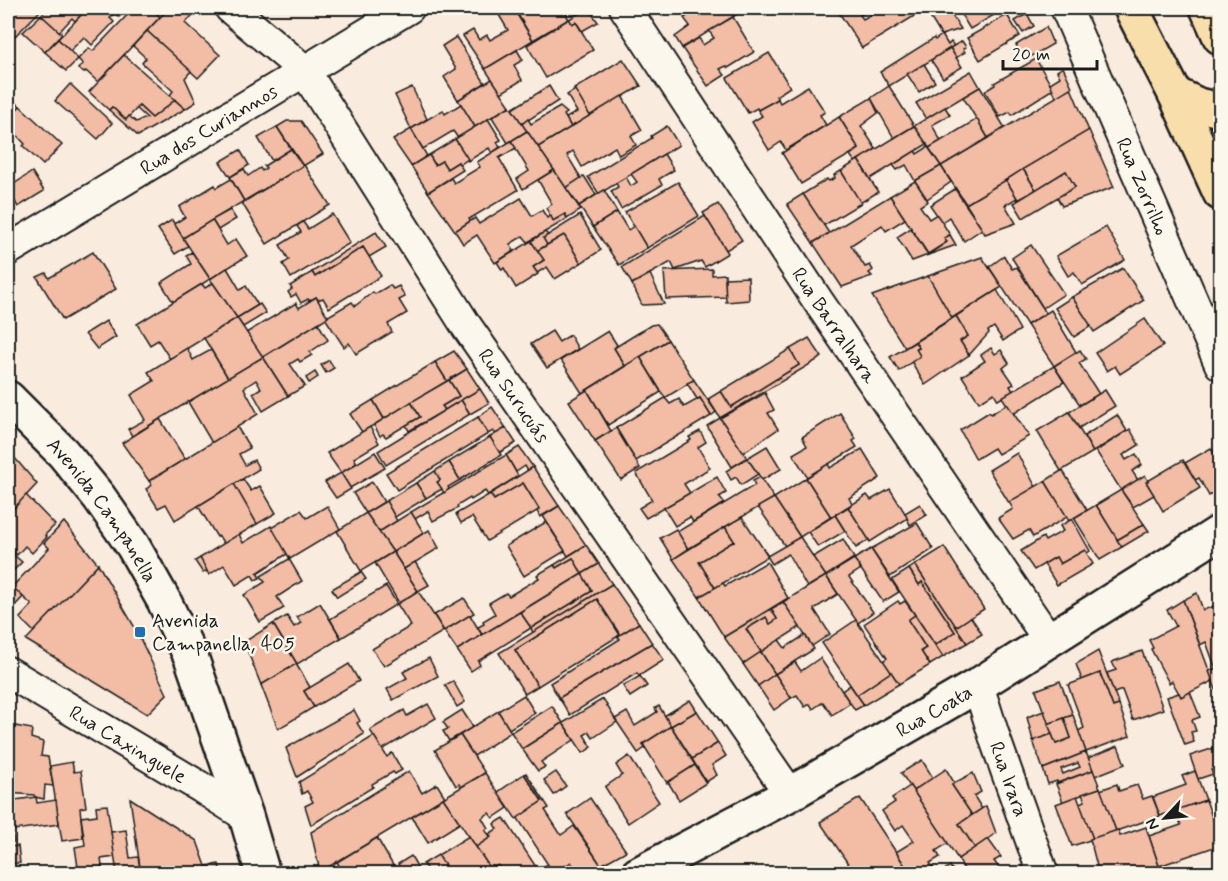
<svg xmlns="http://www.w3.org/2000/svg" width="1228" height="881" font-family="Mynerve,sans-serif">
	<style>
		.building { fill: #f2bca5; stroke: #1c1c1c; stroke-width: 1.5; fill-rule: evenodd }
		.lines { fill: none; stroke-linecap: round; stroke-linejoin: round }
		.street-casing { stroke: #1c1c1c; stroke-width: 34 }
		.secondary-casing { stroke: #1c1c1c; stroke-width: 38 }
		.primary-casing { stroke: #1c1c1c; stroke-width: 38 }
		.street { stroke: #fbf7ec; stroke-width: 30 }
		.secondary { stroke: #fbf7ec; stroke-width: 33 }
		.primary { stroke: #f8deab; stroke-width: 33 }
		.poi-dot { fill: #1f6fb2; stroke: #fbf7ec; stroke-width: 2 }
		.labels { text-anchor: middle; stroke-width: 5; stroke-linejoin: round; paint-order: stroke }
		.street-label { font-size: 20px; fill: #1c1c1c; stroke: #fbf7ec }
		.poi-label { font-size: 20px; fill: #1c1c1c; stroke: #fbf7ec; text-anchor: start }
	</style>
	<rect width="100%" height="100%" fill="#f9ebde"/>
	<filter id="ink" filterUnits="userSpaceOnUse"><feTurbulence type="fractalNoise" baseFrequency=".0167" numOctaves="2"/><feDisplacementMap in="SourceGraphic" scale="12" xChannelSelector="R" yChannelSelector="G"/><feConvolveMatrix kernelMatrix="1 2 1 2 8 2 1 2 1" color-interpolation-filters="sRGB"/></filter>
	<g filter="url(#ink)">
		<g class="building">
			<path d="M8,8H43L8,43L10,46L8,48Z"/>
			<path d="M48,8H81L85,11L75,21L72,18L59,32L41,15Z"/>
			<path d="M88,8H128L119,17L115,13L110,18L114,22L92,45L84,37L70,51L58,39Z"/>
			<path d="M134,8H151L160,17L98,82L86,71L84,73L78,69L83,64L78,59L89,48L93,51Z"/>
			<path d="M169,8H183L193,15L185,23L220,55L198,78L147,31Z"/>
			<path d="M511,8H513L533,40L485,69L463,36L473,30L479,40L487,35L490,40L508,30L499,15Z"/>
			<path d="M514,8H562L569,19L533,40Z"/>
			<path d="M588,8L598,22L582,31L576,22L572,24L569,19Z"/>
			<path d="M679,8H700L686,17Z"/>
			<path d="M700,8H729L734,16L682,48L675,37L690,26L684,18Z"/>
			<path d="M729,8H748L734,16Z"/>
			<path d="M836,8H873L860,15L863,19L883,8H911L916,15L862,48Z"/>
			<path d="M911,8H928L916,15Z"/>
			<path d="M928,8H947L961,29L941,35L925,9Z"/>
			<path d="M957,8H1006L970,29Z"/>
			<path d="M1027,14L1034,26L1023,33L1015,21Z"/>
			<path d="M41,15L62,34L45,52L23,32Z"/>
			<path d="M1007,15L1020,36L980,60L967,38Z"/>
			<path d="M733,17L754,52L728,68L726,66L720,69L725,75L708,86L682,48L699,38L703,45L714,38L709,31Z"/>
			<path d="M569,19L572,24L576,22L593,50L546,78L527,45Z"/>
			<path d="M1046,27L1053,44L1025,60L1016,45Z"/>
			<path d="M147,31L191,71L185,78L196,102L185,109L170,95L173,91L142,63L146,58L133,46Z"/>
			<path d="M942,35L948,45L951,42L954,46L889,86L880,72L934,38L935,40Z"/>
			<path d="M456,37L485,83L458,100L444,77L456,69L442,46Z"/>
			<path d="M58,39L78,59L66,71L45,52Z"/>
			<path d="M962,41L966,47L963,49L965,52L956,58L950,48Z"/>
			<path d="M950,48L962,67L943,78L931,60Z"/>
			<path d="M517,50L523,60L514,65L522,80L501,93L485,69Z"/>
			<path d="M769,53L790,87L776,96L778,99L758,110L757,108L748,113L727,78Z"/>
			<path d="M124,55L175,100L152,118L139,106L126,120L112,107L109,110L89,92Z"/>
			<path d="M623,59L641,86L590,116L574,89Z"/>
			<path d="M1036,59L1053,89L1012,115L1010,112L1000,117L985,91L995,85L994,83Z"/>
			<path d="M924,64L935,82L919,92L907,74Z"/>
			<path d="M1063,67L1072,87L1056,97L1050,83L1060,77L1057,71Z"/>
			<path d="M971,71L980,87L926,119L916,103Z"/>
			<path d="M492,79L510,106L475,127L458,100Z"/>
			<path d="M70,84L112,123L98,139L55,101Z"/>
			<path d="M549,86L558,101L522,124L512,109Z"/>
			<path d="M808,86L825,112L820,115L826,125L786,150L781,142L769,150L752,122L762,116L758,110L778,99L780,103Z"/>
			<path d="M889,86L914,126L894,138L871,98Z"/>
			<path d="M412,87L427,119L411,129L395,95Z"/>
			<path d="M980,87L1005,128L988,138L963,97Z"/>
			<path d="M1071,88L1089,131L966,204L941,166Z"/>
			<path d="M575,90L590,116L571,127L566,118L577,112L567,95Z"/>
			<path d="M8,95L20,106L8,119Z"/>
			<path d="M622,96L642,130L631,136L636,145L619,155L615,147L582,167L573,151L567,155L581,178L566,188L538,147Z"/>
			<path d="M871,98L878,113L861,126L876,149L855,162L850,155L859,149L839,117Z"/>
			<path d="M175,100L185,109L138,136L109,110L112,107L126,120L129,116L136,122L147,118L137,109L139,106L152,118Z"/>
			<path d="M461,104L475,127L458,138L453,131L423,149L411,129L443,110L445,114Z"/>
			<path d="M20,106L62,145L43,165L23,146L25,144L8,126V119Z"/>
			<path d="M510,106L527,131L508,143L492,117Z"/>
			<path d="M560,107L567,113L564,115L571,127L538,147L522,124L528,119L531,124Z"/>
			<path d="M945,107L950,115L932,125L941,141L929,148L914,126Z"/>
			<path d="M839,117L859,149L801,184L782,153Z"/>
			<path d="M488,119L501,140L497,142L500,147L492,153L489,148L468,161L455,139Z"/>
			<path d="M977,119L988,138L941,166L929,148Z"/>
			<path d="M287,121H301L323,154L303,166L277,127Z"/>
			<path d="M667,126L679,145L599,194L588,177L652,138L651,136Z"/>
			<path d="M914,126L927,144L870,179L858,160Z"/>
			<path d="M277,127L291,149L272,161L258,138Z"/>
			<path d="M411,129L427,156L411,166L393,140Z"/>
			<path d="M1089,130L1114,187L1062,206L1057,197L1075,187L1066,171L1036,190L1023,169Z"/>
			<path d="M527,131L554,170L523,189L517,179L529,171L511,141Z"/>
			<path d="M455,139L468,159L459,165L458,162L447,169L442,161L435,165L429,155Z"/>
			<path d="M511,141L516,148L499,158L518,190L469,219L470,221L455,231L428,192L451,178L454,183L480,167L477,162Z"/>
			<path d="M928,147L941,166L915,181L906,165L897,170L893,165L915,151L917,154Z"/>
			<path d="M291,149L303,166L244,201L230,177L244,169L248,176L260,168L262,171L266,168L264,166Z"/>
			<path d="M240,150L249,165L230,177L220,162Z"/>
			<path d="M664,154L674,170L659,179L662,185L621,209L611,191L618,187L616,183L626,177L631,186L637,182L631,174Z"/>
			<path d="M429,155L435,165L442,161L447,169L458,162L463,170L428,192L411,166Z"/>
			<path d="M858,160L878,192L860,203L841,171Z"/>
			<path d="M304,165L330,205L267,244L242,203Z"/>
			<path d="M941,166L951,182L927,199L915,181Z"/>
			<path d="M1023,169L1036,190L1018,200L1006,180Z"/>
			<path d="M554,170L581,210L567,219L565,214L553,221L546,208L552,204L538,180Z"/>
			<path d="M841,171L861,203L823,226L803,194L827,179L829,181L835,178L834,175Z"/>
			<path d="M1066,171L1075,187L1023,218L1014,203Z"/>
			<path d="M32,172L44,191L18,207L8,188Z"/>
			<path d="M584,176L596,195L579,206L566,188Z"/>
			<path d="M231,179L244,201L183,238L174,224L185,217L179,207L215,185L216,188Z"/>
			<path d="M1006,180L1017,198L1005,205L1016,223L985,234L966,204Z"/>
			<path d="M915,181L928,201L920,206L929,219L937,214L950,235L944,238L947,242L928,254L890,196Z"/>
			<path d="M678,182L699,216L647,248L625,212Z"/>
			<path d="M955,189L982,229L964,241L949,217L942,222L930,205Z"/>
			<path d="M604,190L617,212L593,227L579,206Z"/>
			<path d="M803,194L829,233L813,243L787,204Z"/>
			<path d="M890,196L905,219L886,231L882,225L851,245L865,267L870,265L873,270L869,273L872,276L842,287L813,243Z"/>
			<path d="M521,198L532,216L542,210L547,218L551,216L553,221L565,214L567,219L528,242L523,236L510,244L514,251L495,263L477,235L463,244L455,231L475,218L479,224Z"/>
			<path d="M718,204L742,240L726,250L703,213Z"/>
			<path d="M230,210L236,219L218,230L212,220Z"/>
			<path d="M617,212L628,230L634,226L647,248L619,265L593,227Z"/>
			<path d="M332,214L350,243L291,278L283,264L289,260L280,245L301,232L297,226L303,222L308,229Z"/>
			<path d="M580,215L601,250L581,263L564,235L547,245L543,238Z"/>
			<path d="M705,216L728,253L705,267L701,261L675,270L671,262L632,284L622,267Z"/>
			<path d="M172,220L188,246L175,254L158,229Z"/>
			<path d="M212,220L227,245L236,239L247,256L210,279L183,238Z"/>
			<path d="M1106,227L1125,260L1082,285L1074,272L1068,276L1056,256Z"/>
			<path d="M911,228L928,255L912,261L897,237Z"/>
			<path d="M376,232L386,247L369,257L363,247L315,277L312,272Z"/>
			<path d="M545,232L548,235L543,238L547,245L537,251L531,241Z"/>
			<path d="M564,235L581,263L555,279L547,267L537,273L533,267L544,260L537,251Z"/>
			<path d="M950,235L956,245L928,255L947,242L944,238Z"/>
			<path d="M531,241L544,260L533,267L538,274L516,288L504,268L502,270L497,262Z"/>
			<path d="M1031,245L1064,294L1043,308L1012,258Z"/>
			<path d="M363,247L381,276L329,308L323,298L318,300L316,297L309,301L308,299L301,303L296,294L291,297L288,292L292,289L290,286L312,272L315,277Z"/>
			<path d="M93,252L116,289L63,320L37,277L46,273L49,278Z"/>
			<path d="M192,252L210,279L173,302L161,283L191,264L186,255Z"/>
			<path d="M1004,256L1012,269L1017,267L1046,313L1027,325L989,267Z"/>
			<path d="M982,257L1002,287L952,318L928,276Z"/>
			<path d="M227,268L240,290L246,286L258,305L237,318L210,279Z"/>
			<path d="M1123,268L1144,300L1094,332L1072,297Z"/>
			<path d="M712,269V275L725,274L726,297L666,299L664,271Z"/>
			<path d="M650,274L664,304L642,305L632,284Z"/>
			<path d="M928,276L952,318L905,348L872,296Z"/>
			<path d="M748,277L749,300L726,302L725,278Z"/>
			<path d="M213,283L237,318L170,359L158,340L150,345L137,324L202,284L205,288Z"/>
			<path d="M390,285L393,289L399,286L405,297L399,300L407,313L388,324L392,332L356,354L349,343L344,347L325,318L352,302L355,306L373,292L375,294Z"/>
			<path d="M997,290L1020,330L1003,341L994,327L988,331L989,333L969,355L960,341L968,336L956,316Z"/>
			<path d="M316,297L328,317L263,357L246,333L296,303L299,308Z"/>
			<path d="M1072,297L1091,326L1074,337L1055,308Z"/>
			<path d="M260,304L266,313L243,327L237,318Z"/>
			<path d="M1051,310L1076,352L1054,366L1027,325Z"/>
			<path d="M956,316L968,336L960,341L969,355L925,385L911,361L920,356L916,349L919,348L915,342Z"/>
			<path d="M237,318L263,357L228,378L204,338Z"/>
			<path d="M1145,319L1163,346L1120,374L1115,366L1107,371L1095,353Z"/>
			<path d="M106,321L116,337L97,349L85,334Z"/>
			<path d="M318,323L328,340L310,352L312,355L300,362L298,359L290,364L305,386L288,396L263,357Z"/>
			<path d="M657,324L668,340L625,366L614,348L651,325Z"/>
			<path d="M552,331L559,342L570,335L578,349L547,368L531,344Z"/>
			<path d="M608,331L617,345L614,348L625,366L582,393L561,360Z"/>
			<path d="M809,338L822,357L720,418L708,399L721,391L731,407L799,365L790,349Z"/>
			<path d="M668,340L694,380L665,398L640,357Z"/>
			<path d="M915,342L919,348L916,349L920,356L899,371L890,357Z"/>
			<path d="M187,348L193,360L211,350L228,378L132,436L128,429L145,420L131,395L154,381L148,372Z"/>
			<path d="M991,348L995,354L1001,350L1009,363L1003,368L1014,384L1010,386L1013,391L998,400L994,393L979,402L962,376L985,361L981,355Z"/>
			<path d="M790,349L799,365L731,407L721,391Z"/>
			<path d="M1080,350L1086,359L1079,363L1099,394L1080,405L1054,366Z"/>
			<path d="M454,351L467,369L447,381L435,362Z"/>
			<path d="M263,357L288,396L263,411L253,393L261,388L256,380L244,388L258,414L212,443L188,402Z"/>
			<path d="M640,357L661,392L608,425L587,390Z"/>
			<path d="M329,360L334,368L326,373L321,365Z"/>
			<path d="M435,362L447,381L384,419L373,400Z"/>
			<path d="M1054,366L1064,382L1013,414L1002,397Z"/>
			<path d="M467,369L480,389L445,410L442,406L459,396L449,380Z"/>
			<path d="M315,372L318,377L309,383L306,378Z"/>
			<path d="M449,380L459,396L442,406L445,410L409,431L406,425L420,417L411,402Z"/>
			<path d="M694,380L716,412L711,416L700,398L697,399L687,383Z"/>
			<path d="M480,389L489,403L470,414L461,400Z"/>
			<path d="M587,390L611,431L595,441L569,401Z"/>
			<path d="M1105,390L1115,406L1079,428L1069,412Z"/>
			<path d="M765,393L774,410L768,413L778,429L743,453L720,418Z"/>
			<path d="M665,398L670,404L679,399L684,407L700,398L711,416L636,461L616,428Z"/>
			<path d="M373,400L384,419L362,432L350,414Z"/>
			<path d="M461,400L470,414L386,465L378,451Z"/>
			<path d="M411,402L420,417L386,437L383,434L380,436L374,425Z"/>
			<path d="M1007,404L1029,436L998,454L994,448L976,459L960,430L989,412L991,414Z"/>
			<path d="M492,407L506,428L496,434L493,431L488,434L478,417Z"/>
			<path d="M1069,412L1093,452L1061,471L1037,431Z"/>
			<path d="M840,413L856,439L853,441L857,447L807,477L793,454L807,446L802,437Z"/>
			<path d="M1117,415L1127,431L1093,452L1084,436Z"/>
			<path d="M478,417L488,434L397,490L386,473Z"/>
			<path d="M720,418L747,458L732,467L707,426Z"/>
			<path d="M160,419L185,459L149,481L122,443Z"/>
			<path d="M237,427L250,448L239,454L245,465L254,460L259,469L175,520L166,504L158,508L146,489L152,485L149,481Z"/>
			<path d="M370,427L379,443L354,458L357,463L341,473L327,453Z"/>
			<path d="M506,428L516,443L499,453L490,437Z"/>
			<path d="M616,428L640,468L621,480L595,441Z"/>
			<path d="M1130,429L1139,445L1123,455L1126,460L1136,454L1142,465L1132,471L1138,480L1121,490L1096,451Z"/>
			<path d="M700,431L706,442L698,447L710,468L684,484L690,493L646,518L639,508L652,500L636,473L691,440L689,437Z"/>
			<path d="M490,437L501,455L460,480L449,462Z"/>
			<path d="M767,446L781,469L762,480L747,458Z"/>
			<path d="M519,447L533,467L528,471L525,466L516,472L506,455Z"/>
			<path d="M1211,448L1220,463L1218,467L1220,471V489L1209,496L1199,478L1195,480L1185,463Z"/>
			<path d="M862,449L880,478L849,498L852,504L831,517L806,478L828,464L830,468Z"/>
			<path d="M8,450L37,484L8,515Z"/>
			<path d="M375,452L385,468L350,488L341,473Z"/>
			<path d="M1017,453L1036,487L1009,503L989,470Z"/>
			<path d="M506,455L518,476L488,495L485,491L471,500L470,498L457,506L458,508L433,521L428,511L415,519L411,512Z"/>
			<path d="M747,458L758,474L741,485L736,477L731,480L726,471Z"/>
			<path d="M1183,460L1200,488L1163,511L1146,482Z"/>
			<path d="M449,462L460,480L448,487L449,489L444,493L437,482L440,480L435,471Z"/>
			<path d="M533,467L559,506L540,517L537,511L539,509L523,483L494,500L490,494Z"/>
			<path d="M435,471L440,480L437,482L442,489L426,498L416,483Z"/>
			<path d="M1061,471H1063L1087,510L1069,521L1045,481Z"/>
			<path d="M341,473L351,489L336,498L325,482Z"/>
			<path d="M1145,475L1148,481L1146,482L1154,495L1133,507L1121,490Z"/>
			<path d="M717,477L726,493L719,497L724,503L693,522L690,517L675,526L664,508Z"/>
			<path d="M760,477L774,498L688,549L677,532L755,485L753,481Z"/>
			<path d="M806,478L831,517L800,537L774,498Z"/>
			<path d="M243,479L251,491L260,486L276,513L257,524L234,484Z"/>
			<path d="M1045,481L1067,517L1033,537L1029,530L1013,539L998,518L1013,509L1009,502Z"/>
			<path d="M372,482L384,502L366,513L353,493Z"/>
			<path d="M416,483L426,498L395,517L386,501Z"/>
			<path d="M523,483L539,509L537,511L487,541L472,517L461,523L456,514L490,494L494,500Z"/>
			<path d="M234,484L257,524L224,544L219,536L217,537L198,506Z"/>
			<path d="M890,489L908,518L870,542L848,507L867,495L871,500Z"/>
			<path d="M1121,490L1144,524L1117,540L1096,505Z"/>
			<path d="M26,495L55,525L45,535L47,537L32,553L25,546L17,555L8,546V515Z"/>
			<path d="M774,498L800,537L785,546L758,507Z"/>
			<path d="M386,501L397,521L379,532L366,513Z"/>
			<path d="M920,504L927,515L910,525L905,513Z"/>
			<path d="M1096,505L1122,547L1100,560L1074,518Z"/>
			<path d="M327,506L340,529L290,559L271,528L301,510L307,518Z"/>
			<path d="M559,506L586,545L568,556L543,516Z"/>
			<path d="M848,507L869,540L856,548L835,515Z"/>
			<path d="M411,512L424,533L393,552L379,532Z"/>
			<path d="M366,513L393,552L361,571L337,531Z"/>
			<path d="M835,515L845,531L818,547L808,532Z"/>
			<path d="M742,517L768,556L715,588L699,562L734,541L725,527Z"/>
			<path d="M1072,519L1090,551L1087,553L1085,550L1060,564L1056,557L1034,570L1021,551L1043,537L1045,541L1063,531L1060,526Z"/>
			<path d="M64,522L98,564L34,632L20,618L32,605L12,587L49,548L44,543Z"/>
			<path d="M546,522L565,551L524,576L506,546Z"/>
			<path d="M917,523L933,549L890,577L871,549Z"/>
			<path d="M1144,524L1149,531L1122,547L1117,540Z"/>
			<path d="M271,526L287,554L257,573L260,578L255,580L252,575L236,585L224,565L209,575L200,558L239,534L243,543Z"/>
			<path d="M725,527L734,541L699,562L715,588L699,597L673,559Z"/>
			<path d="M676,529L688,549L673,559L660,538Z"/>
			<path d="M429,530L439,548L404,569L393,552Z"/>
			<path d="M800,537L826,576L807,587L788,554L772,564L767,556Z"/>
			<path d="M843,539L854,558L826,576L813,557Z"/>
			<path d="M586,545L599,564L582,574L573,558L556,568L554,565Z"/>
			<path d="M944,547L984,609L956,627L915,565Z"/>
			<path d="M871,549L899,592L883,602L854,559Z"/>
			<path d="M8,550L22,562L10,574L13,577L8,582Z"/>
			<path d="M1085,550L1093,564L1057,585L1044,564L1056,557L1060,564Z"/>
			<path d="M393,552L418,591L399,603L375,563Z"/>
			<path d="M200,558L207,571L203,573L195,561Z"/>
			<path d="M573,558L582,574L482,635L478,627L484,624L483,621L495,614L489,603L506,593L509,596L539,578L537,575L554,565L556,568Z"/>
			<path d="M289,559L302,581L277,597L284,608L260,622L244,595L265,582L261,576Z"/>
			<path d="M854,559L861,569L849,577L873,612L858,623L826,576Z"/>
			<path d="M415,562L429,585L418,591L404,569Z"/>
			<path d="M767,562L788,598L724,637L699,597L723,583L725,586Z"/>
			<path d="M98,564L134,626L167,694L147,714L26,640Z"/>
			<path d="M599,564L612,584L533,633L531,628L592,591L582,574Z"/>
			<path d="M915,565L967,643L943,657L935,645L955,632L922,582L919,585L909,569Z"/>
			<path d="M909,569L919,585L922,582L955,632L935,645L892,580Z"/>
			<path d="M361,572L366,579L337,597L332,589Z"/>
			<path d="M582,574L592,591L531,628L520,612Z"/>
			<path d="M826,576L838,594L814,609L830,634L812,646L783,602Z"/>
			<path d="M8,582L23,597L8,613Z"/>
			<path d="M612,584L639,623L620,635L597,599L515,650L538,686L525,694L499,653Z"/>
			<path d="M386,586L397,604L341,638L330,619Z"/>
			<path d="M418,591L444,631L384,666L372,649L411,626L397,604Z"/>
			<path d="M1197,593L1203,610L1220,604V667L1216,669L1206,642L1200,645L1183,600Z"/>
			<path d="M464,598L474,613L444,631L434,615Z"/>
			<path d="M597,599L620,635L538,686L515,650Z"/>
			<path d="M1183,600L1213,681L1181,697L1172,681L1169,683L1151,649L1153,648L1149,640L1176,626L1167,610Z"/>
			<path d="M898,601L900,604L905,601L915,615L908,620L926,648L921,651L930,665L899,684L883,661L887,658L864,624Z"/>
			<path d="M783,602L800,627L761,652L746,629L766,617L770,624L777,619L771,609Z"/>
			<path d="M320,603L341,638L297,664L273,624L287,616L294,627L301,623L297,617Z"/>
			<path d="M771,609L777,619L770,624L766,617L746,629L761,652L743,664L724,637Z"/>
			<path d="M520,612L531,628L478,661L480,665L471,671L457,650Z"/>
			<path d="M470,615L482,635L457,650L444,631Z"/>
			<path d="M915,615L943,657L930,665L921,651L926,648L908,620Z"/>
			<path d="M971,617L982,634L967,643L956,627Z"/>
			<path d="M856,620L891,672L857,695L822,643Z"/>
			<path d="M639,623L652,643L559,698L550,683L620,639L618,636Z"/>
			<path d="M273,624L297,664L261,685L244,642Z"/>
			<path d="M805,635L814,649L775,674L761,652L779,640L785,648Z"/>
			<path d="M652,643L664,660L639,676L637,673L570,715L559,698Z"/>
			<path d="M1098,651L1119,705L1113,707L1100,673L1082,680L1076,664Z"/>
			<path d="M1142,651L1163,709L1133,720L1122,690L1114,693L1107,673L1116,670L1112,662Z"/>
			<path d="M761,652L775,674L758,686L743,664Z"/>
			<path d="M429,658L438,676L393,700L387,689L407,678L403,672Z"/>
			<path d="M820,658L850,703L832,715L823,702L813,709L810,704L805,707L797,695L791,698L775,674L795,662L801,671Z"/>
			<path d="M296,664L310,687L304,691L314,707L278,729L261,685Z"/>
			<path d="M349,664L359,681L314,707L304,691Z"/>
			<path d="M1220,667V701L1209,671Z"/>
			<path d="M891,672L899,684L864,705L857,695Z"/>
			<path d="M1100,673L1113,707L1119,705L1130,736L1086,752L1078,731L1084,728L1068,685Z"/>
			<path d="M775,674L791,698L774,710L758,686Z"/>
			<path d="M640,676L647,686L630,697L623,686Z"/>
			<path d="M453,681L465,702L457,707L445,685Z"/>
			<path d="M1060,681L1073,715L1048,724L1036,690Z"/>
			<path d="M850,685L864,705L855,710L842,691Z"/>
			<path d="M1190,692L1200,717L1192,720L1196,731L1191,732L1194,742L1185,745L1167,697L1179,693L1181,697Z"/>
			<path d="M524,695L535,713L509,729L498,711Z"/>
			<path d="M603,699L617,722L593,738L589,732L584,735L592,747L583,753L563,723Z"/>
			<path d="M690,700L697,711L671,726L664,716Z"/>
			<path d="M428,704L436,718L382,750L370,730L404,710L407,716Z"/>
			<path d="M552,706L563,723L522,749L511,732Z"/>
			<path d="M659,706L671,726L643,744L645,748L638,753L615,719L627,712L635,726L657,712L655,708Z"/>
			<path d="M8,709L10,725L32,729L31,738L43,742L41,756L48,757L53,786L45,785L44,799L35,797L34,795L8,793Z"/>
			<path d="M354,710L360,721L357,723L364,734L297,777L286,748Z"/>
			<path d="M462,710L473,727L449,741L443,731L448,729L443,722Z"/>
			<path d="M498,711L511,732L474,756L460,735Z"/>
			<path d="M697,711L718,743L692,759L671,726Z"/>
			<path d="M1044,711L1052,734L1033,741L1027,717Z"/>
			<path d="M1073,715L1086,752L1043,769L1033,741L1052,734L1056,744L1071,738L1064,718Z"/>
			<path d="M1064,718L1071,738L1056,744L1048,724Z"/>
			<path d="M563,723L574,740L541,762L545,767L538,771L522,749Z"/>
			<path d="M671,726L695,765L667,783L643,744Z"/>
			<path d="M460,735L485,773L461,787L459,784L456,786L435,750Z"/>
			<path d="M374,736L387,757L392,753L402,770L395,774L393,772L372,784L373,787L311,825L305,806L313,802L307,791L302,794L299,782Z"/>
			<path d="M718,743L726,756L712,765L717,775L706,782L692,759Z"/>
			<path d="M1118,746L1125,764L1095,776L1088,758Z"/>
			<path d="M1220,746V766L1211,770L1213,774L1198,779L1190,756Z"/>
			<path d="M1086,752L1093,770L1060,782L1057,783V781L1048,784L1043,769ZM1078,763L1080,767L1063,774L1061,769Z"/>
			<path d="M629,756L659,802L628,823L605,787L622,775L616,765Z"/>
			<path d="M922,760L933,778L913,791L901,773Z"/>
			<path d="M72,762L74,772L81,771L86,807L80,808L83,838L62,841L50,766Z"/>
			<path d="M695,765L706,783L679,800L668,782Z"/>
			<path d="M946,769L955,784L952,785L972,815L959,824L975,848L958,859L913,791Z"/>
			<path d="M1093,770L1100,788L1063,802L1056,784Z"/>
			<path d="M409,771L422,793L437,784L445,797L320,872L311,832Z"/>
			<path d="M1195,771L1206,800L1160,816L1153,797L1186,785L1182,776Z"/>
			<path d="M556,772L566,786L554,795L544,780Z"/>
			<path d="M485,773L508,808L493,818L489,813L482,818L488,828L485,830L491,837L476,847L443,798Z"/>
			<path d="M526,773L549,808L545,810L561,835L574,826L601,865L588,874H579L571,862L554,874L517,817L542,801L524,774Z"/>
			<path d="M973,773L981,792L974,796L982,809L972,815L952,785L954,783Z"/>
			<path d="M524,774L542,801L516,819L498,792Z"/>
			<path d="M1117,784L1119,791L1137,785L1143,799L1152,796L1160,816L1116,831L1100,790Z"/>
			<path d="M910,786L948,843L936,851L940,857L930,863L933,867L923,874H910L896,852L914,841L903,825L895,831L882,811L895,802L892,798Z"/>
			<path d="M1100,788L1116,831L1093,839L1079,803L1085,801L1082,794Z"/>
			<path d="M8,791L14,830L8,831Z"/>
			<path d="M1077,796L1093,839L1072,846L1056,804Z"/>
			<path d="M36,797L37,803L56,800L59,824L14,830L9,801Z"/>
			<path d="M130,798L197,841L206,866L219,864L221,874H141Z"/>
			<path d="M443,798L460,823L428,843L412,817Z"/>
			<path d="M590,798L626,851L601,865L567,814Z"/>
			<path d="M860,798L896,852L910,874H855L820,822Z"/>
			<path d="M1206,800L1220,839V845L1159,866L1149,836L1181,825L1176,810Z"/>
			<path d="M107,805L115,857L101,859L103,873L79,874L75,847L85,845L81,817L97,815L96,806Z"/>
			<path d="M986,806L996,833L975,848L959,824Z"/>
			<path d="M504,818L538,870L540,874H503L498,865L491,870L476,847L491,837L489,834L497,829L494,824Z"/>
			<path d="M1146,827L1159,866L1135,874H1086L1098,870L1090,839L1118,830L1120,836Z"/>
			<path d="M12,830L14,842L8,843V831Z"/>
			<path d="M126,830L130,858L138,857L141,874H117L111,832Z"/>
			<path d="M469,836L476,847L494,874H450L438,855Z"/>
			<path d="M377,838L398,874H344L337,862Z"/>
			<path d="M988,839L1001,857L994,861L1002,872L967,874L958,859Z"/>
			<path d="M18,846L20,863L8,864V847Z"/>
			<path d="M438,855L446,867L437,874H430L423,864Z"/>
			<path d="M411,856L418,868L408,874H403L398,864Z"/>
			<path d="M546,865L551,874H540L538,870Z"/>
			<path d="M950,866L955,874H939Z"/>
			<path d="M67,869L68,874H41V873Z"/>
		</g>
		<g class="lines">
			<g class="street-casing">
				<g id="street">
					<path id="s1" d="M230,8L304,70L465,324L790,794"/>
					<path id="s2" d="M625,8L818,301L1048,639"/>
					<path id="s3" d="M1066,8L1220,364"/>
					<path id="s4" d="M8,250L409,8"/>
					<path id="s5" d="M8,672L202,788L246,816"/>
					<path id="s6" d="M978,685L996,742L1043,874"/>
				</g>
			</g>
			<g class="secondary-casing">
				<g id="secondary">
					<path id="s7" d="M8,398L63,453L99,497L133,546L164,601L191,657L246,816L263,874"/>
					<path id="s8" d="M638,874L790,794L978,685L1220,532"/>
				</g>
			</g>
			<g class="primary-casing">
				<g id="primary">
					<path d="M1131,8L1175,94L1220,193"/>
					<path d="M1207,8L1220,37"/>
					<path d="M1175,94L1198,105L1220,110"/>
				</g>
			</g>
			<use href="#street" class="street"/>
			<use href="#secondary" class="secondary"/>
			<use href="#primary" class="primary"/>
		</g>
	</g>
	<rect class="poi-dot" x="134" y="626" width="12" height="12" rx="3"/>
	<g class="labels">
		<g class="street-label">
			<text dy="7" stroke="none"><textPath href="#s4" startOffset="234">Rua dos Curiannos</textPath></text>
			<text dy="7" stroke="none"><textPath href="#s3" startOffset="194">Rua Zorrilho</textPath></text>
			<text dy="7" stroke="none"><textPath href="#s2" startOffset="380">Rua Barralhara</textPath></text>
			<text dy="7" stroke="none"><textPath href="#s1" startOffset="484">Rua Surucuás</textPath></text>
			<text dy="7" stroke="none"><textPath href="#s7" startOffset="147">Avenida Campanella</textPath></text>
			<text dy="7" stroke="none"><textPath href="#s8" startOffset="338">Rua Coata</textPath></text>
			<text dy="7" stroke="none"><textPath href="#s5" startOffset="140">Rua Caxinguele</textPath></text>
			<text dy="7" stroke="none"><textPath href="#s6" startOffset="99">Rua Irara</textPath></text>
		</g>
		<g class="poi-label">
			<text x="152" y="627">Avenida<tspan x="152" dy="23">Campanella, 405</tspan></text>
		</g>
	</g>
	<rect width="1228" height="881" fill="none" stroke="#fbf7ec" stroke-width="30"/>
	<rect x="15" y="15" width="1198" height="851" fill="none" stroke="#1c1c1c" stroke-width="2" filter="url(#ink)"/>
	<g transform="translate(1165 818) rotate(244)" stroke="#fbf7ec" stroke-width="4.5" paint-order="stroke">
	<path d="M0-4.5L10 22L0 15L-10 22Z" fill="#1c1c1c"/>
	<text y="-9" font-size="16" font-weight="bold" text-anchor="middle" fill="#1c1c1c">N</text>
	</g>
	<path d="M1003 60v9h94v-9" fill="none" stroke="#1c1c1c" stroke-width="3"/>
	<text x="1012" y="60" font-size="18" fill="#1c1c1c" stroke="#fbf7ec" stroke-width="4.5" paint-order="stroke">20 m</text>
</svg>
